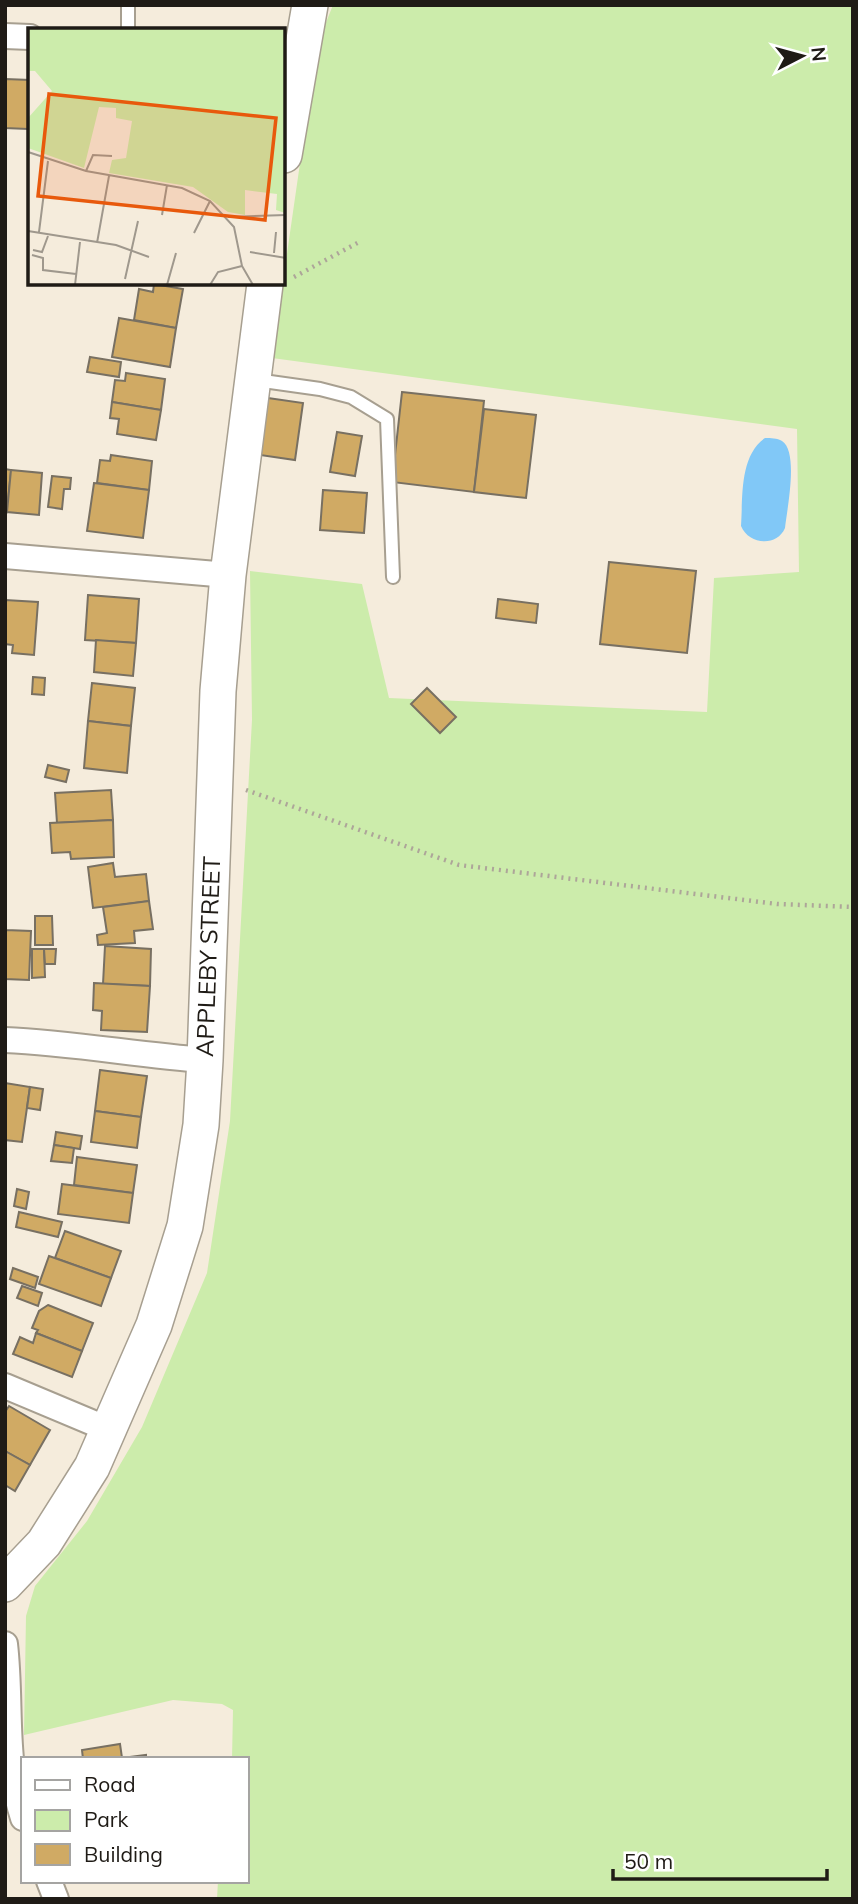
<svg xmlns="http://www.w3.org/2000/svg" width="858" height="1904" font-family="Mulish,sans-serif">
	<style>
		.green { fill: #ccecab }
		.water { fill: #81c8f7 }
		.building { fill: #d0aa64; stroke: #787062; stroke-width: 2 }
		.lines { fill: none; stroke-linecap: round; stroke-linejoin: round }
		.lane-casing { stroke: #a79f90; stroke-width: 16 }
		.street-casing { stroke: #a79f90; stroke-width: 28 }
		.secondary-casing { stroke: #a79f90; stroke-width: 38 }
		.path { stroke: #ada599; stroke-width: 4.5; stroke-dasharray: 2 5; stroke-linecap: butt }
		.lane { stroke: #fff; stroke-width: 12 }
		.street { stroke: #fff; stroke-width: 24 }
		.secondary { stroke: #fff; stroke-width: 35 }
		.labels { text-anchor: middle; stroke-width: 5; stroke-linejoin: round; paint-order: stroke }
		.street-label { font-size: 24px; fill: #1f1b16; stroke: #fff }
		.inset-road { fill: none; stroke: #9f988d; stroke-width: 2 }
		.view { fill: #e8590c; fill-opacity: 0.15; stroke: #e8590c; stroke-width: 3.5 }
		.inset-edge { fill: none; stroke: #1f1b16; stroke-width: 3.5 }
	</style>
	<rect width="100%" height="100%" fill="#f5ecdc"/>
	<path class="green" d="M333,5L853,6V1899H217L218,1881H247V1759H232L233,1710L222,1704L173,1700L24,1735L26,1616L35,1586L87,1521L142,1427L207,1273L230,1121L252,720L250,571L362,584L389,698L707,712L714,578L799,572L797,429L272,358L317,45Z"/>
	<path class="water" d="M765,438C771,438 777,438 782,441C799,452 787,509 785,528C777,547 749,545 741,526C743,498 739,456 765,438Z"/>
	<g class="building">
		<path d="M5,79L30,80L28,129L5,128Z"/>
		<path d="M154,284L183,289L176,328L134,320L139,289L153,292Z"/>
		<path d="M119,318L176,328L170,367L112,357Z"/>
		<path d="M90,357L121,362L119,377L87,372Z"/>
		<path d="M126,373L165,379L161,410L112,402L115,380L125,381Z"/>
		<path d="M402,392L484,401L474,492L392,482Z"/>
		<path d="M268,398L303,403L295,460L260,455Z"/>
		<path d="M112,402L161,410L156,440L117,434L119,419L110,418Z"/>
		<path d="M484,409L536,415L526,498L474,492Z"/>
		<path d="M337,432L362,436L355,476L330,472Z"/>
		<path d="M111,455L152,461L149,490L97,483L100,460L110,461Z"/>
		<path d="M5,469L11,470L7,512L5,511Z"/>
		<path d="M11,470L42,473L39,515L7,512Z"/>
		<path d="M52,476L71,478L70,489H64L62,509L48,507Z"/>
		<path d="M94,483L149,490L143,538L87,531Z"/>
		<path d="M323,490L367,493L364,533L320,530Z"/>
		<path d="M609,562L696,571L687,653L600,644Z"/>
		<path d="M88,595L139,599L136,643L85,640Z"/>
		<path d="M498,599L538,604L536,623L496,618Z"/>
		<path d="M5,600L38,602L34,655L12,653L13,645L5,644Z"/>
		<path d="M96,640L136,643L133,676L94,672Z"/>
		<path d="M33,677L45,678L44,695L32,694Z"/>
		<path d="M92,683L135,688L131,726L88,721Z"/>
		<path d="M427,688L456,717L440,733L411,704Z"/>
		<path d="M88,721L131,726L127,773L84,768Z"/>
		<path d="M48,765L69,770L66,782L45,777Z"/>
		<path d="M111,790L113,820L57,823L55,793Z"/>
		<path d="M113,820L114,857L71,859L70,852L52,853L50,823Z"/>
		<path d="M113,863L115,877L146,874L149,901L93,908L88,867Z"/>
		<path d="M149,901L153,929L134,931L135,943L98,945L97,935L107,933L103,907Z"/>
		<path d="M5,913L6,930L31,931L29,980L5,979Z"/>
		<path d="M35,916H52L53,945H35Z"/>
		<path d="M105,946L151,949L150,986L103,984Z"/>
		<path d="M32,949H44L45,977L32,978Z"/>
		<path d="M44,949H56L55,964H45Z"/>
		<path d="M94,983L150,986L147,1032L101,1030L102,1011L93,1010Z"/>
		<path d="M100,1070L147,1076L141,1117L95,1111Z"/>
		<path d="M5,1083L30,1087L22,1142L5,1140Z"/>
		<path d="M30,1087L43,1089L40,1110L27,1108Z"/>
		<path d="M95,1111L141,1117L137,1148L91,1142Z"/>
		<path d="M56,1132L82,1136L80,1149L54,1145Z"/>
		<path d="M54,1145L74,1148L72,1163L51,1161Z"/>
		<path d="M77,1157L137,1165L133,1193L74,1185Z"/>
		<path d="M62,1184L133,1193L129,1223L58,1214Z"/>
		<path d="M17,1189L29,1192L26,1209L14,1206Z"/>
		<path d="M19,1212L62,1222L58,1237L16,1227Z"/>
		<path d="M65,1231L121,1251L111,1278L55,1258Z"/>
		<path d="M49,1256L111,1278L101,1306L39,1284Z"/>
		<path d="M13,1268L38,1277L35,1288L10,1279Z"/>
		<path d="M22,1286L42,1293L38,1306L17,1298Z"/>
		<path d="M48,1305L93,1323L82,1351L36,1333L38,1330L32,1328L39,1311Z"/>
		<path d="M36,1333L82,1351L72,1377L13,1354L20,1337L33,1343Z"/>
		<path d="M9,1406L50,1430L30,1465L5,1451V1412Z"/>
		<path d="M5,1451L30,1465L15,1491L5,1485Z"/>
		<path d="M120,1744L122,1758L146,1755V1759H83L82,1750Z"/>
	</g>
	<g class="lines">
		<g class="lane-casing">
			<g id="lane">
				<path d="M128,30V5"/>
				<path d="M256,380L320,389L351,397L387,419L393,577"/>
			</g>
		</g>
		<g class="street-casing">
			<g id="street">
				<path d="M5,36L30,37"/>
				<path d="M5,556L228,575"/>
				<path d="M5,1040C72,1043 138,1055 205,1060"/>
				<path d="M5,1386L110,1430"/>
				<path d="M5,1644C12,1705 3,1756 23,1818"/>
				<path d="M49,1881L56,1899"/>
			</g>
		</g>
		<g class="secondary-casing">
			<g id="secondary">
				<path d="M284,155L310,5"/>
				<path id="s1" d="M5,1584L44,1543L92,1467L154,1325L185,1226L201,1125L205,1060L218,691L228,575L265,284"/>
			</g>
		</g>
		<g class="path">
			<path d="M294,277L361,241"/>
			<path d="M246,790L459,865L777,904L853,907"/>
		</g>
		<use href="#lane" class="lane"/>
		<use href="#street" class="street"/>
		<use href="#secondary" class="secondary"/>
	</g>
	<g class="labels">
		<g class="street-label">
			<text dy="8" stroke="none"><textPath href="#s1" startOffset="676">APPLEBY STREET</textPath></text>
		</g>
	</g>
	<g transform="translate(28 28)">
		<rect width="257" height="257" fill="#f5ecdc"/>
		<path d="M0,0H257V185L248,182L249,166L217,162V187L200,184L165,159L81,145L84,132L98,130L104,93L88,90V80L71,79L56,140L0,120V90L24,63L7,43H0Z" fill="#ccecab"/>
		<path class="inset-road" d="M0,124L58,143L154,160L182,173L206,199L214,238L225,257M58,143L65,127L84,128M134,187L139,157M200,189L258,187M0,203L88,217L121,229M11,204L20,133M166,205L182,173M69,215L81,148M5,222L14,224L20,208M222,224L258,230M246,225L248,204M4,227L15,230V242L48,246M97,251L110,193M47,257L52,214M139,257L148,225M182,257L190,244L214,238"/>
		<path class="view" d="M21,66L248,90L237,192L10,168Z"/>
		<rect width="257" height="257" class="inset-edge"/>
	</g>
	<rect width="858" height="1904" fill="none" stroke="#1f1b16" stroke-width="14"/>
	<rect x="21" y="1757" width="228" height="126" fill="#ffffff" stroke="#a5a4a2" stroke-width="2"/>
	<rect x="35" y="1780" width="35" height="10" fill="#ffffff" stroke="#a5a4a2" stroke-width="2"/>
	<text x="84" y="1792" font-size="21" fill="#1f1b16">Road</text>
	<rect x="35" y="1810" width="35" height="21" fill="#ccecab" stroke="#a5a4a2" stroke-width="2"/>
	<text x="84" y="1827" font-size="21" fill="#1f1b16">Park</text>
	<rect x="35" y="1844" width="35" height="21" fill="#d0aa64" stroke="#a5a4a2" stroke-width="2"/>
	<text x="84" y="1862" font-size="21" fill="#1f1b16">Building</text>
	<g transform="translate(802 56) rotate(84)" stroke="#ffffff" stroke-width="5" paint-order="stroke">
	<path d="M0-5L12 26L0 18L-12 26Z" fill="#1f1b16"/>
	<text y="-10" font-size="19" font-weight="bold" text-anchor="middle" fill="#1f1b16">N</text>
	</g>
	<path d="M613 1869v10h214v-10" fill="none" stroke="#1f1b16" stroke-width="3.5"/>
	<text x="624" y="1869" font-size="21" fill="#1f1b16" stroke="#ffffff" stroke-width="5" paint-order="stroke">50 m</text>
</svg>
